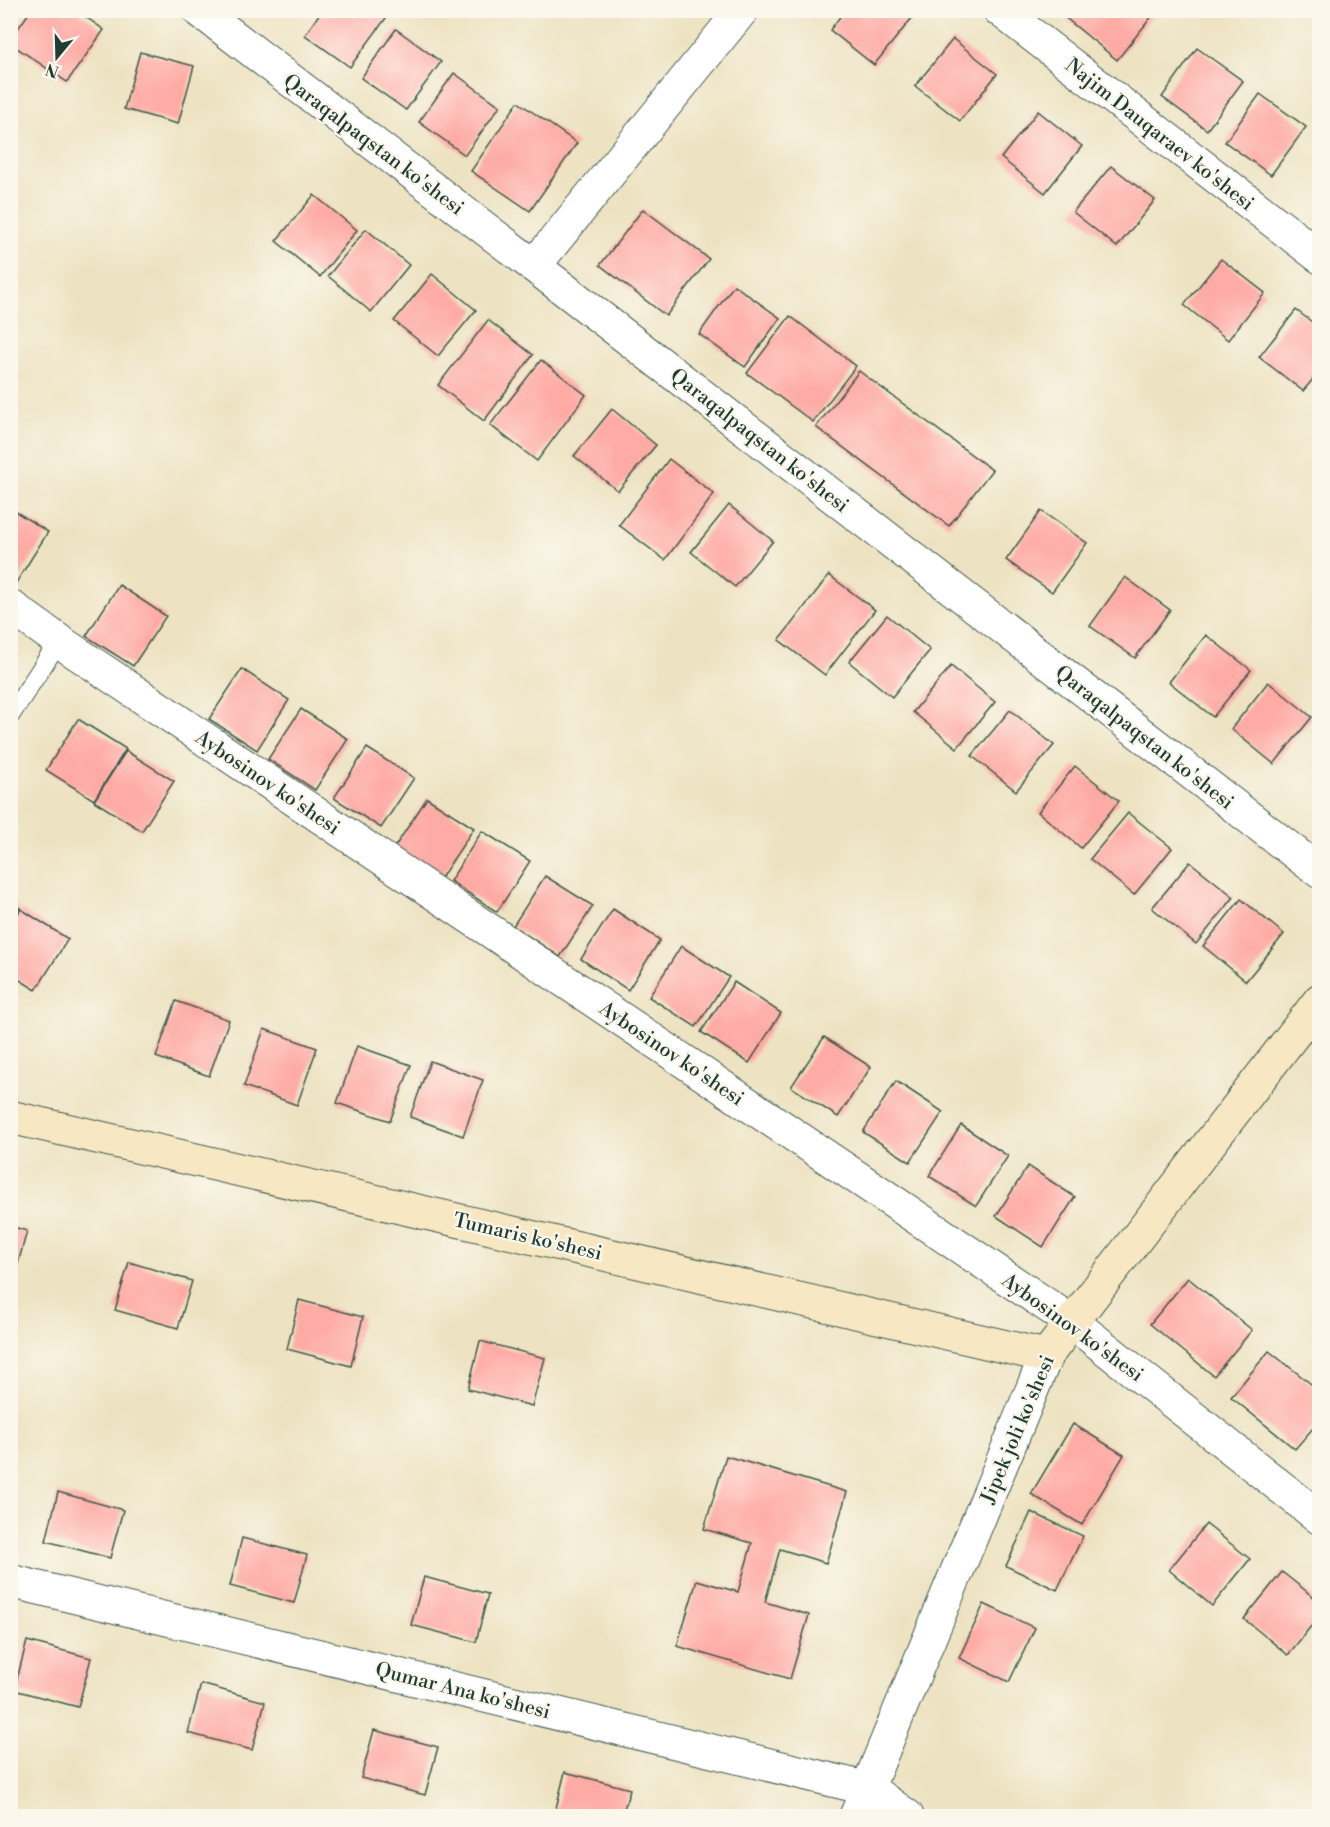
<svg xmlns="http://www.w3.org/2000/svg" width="1330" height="1827" font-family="'Libre Bodoni',serif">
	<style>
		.building { fill: #feaaa5 }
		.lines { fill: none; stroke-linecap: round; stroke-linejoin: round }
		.lane-casing { stroke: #3e5649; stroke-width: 20 }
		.street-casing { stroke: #3e5649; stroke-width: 35 }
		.secondary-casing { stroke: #3e5649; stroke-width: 35 }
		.lane { stroke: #fff; stroke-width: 18 }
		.street { stroke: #fff; stroke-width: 33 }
		.secondary { stroke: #f7e8c3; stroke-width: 33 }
		.labels { text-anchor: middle; stroke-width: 4.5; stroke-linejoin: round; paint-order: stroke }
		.street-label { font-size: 20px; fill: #1f3d34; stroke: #fbf7ec }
	</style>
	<rect width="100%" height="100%" fill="#fbf7ec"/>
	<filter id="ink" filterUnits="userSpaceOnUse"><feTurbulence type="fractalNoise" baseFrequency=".0167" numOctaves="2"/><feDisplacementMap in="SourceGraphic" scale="12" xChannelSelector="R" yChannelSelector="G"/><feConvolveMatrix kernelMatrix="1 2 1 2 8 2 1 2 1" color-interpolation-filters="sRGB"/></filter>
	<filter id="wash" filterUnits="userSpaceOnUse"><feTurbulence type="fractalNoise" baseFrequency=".008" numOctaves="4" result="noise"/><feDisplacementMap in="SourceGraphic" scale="24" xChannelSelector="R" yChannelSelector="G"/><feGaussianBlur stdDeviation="1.35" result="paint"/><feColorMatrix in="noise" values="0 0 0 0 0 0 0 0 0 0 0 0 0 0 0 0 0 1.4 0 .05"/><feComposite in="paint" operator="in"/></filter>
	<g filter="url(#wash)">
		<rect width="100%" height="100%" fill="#ede3c2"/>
		<g id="blocks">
			<g class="building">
				<path d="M31,10H76L104,30L67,82L10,43V40Z"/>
				<path d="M322,10H374L386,18L350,67L305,35Z"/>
				<path d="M845,10H903L912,18L874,65L830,30Z"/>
				<path d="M1056,10H1157L1117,60Z"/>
				<path d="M396,29L441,62L406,110L361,78Z"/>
				<path d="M953,39L997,74L960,121L915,86Z"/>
				<path d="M1197,48L1243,81L1207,130L1162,97Z"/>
				<path d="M140,52L194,66L178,124L124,109Z"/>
				<path d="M454,73L500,106L465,155L419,122Z"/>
				<path d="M1260,94L1306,127L1271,175L1225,142Z"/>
				<path d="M518,102L577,143L530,211L471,171Z"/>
				<path d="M1038,111L1082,146L1045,193L1001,158Z"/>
				<path d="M1111,166L1155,200L1117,247L1073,212Z"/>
				<path d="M314,195L357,230L320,277L276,241Z"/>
				<path d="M643,209L709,259L666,316L600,265Z"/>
				<path d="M366,229L409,265L371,312L328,276Z"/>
				<path d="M1221,259L1265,293L1228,340L1184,305Z"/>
				<path d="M432,274L476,310L438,356L394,321Z"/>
				<path d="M734,285L780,318L745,367L699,334Z"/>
				<path d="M1296,310L1320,328V371L1303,391L1259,357Z"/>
				<path d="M790,316L856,366L813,422L747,373Z"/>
				<path d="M488,320L533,355L484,421L438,385Z"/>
				<path d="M541,360L586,395L537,461L490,425Z"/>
				<path d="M859,371L992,470L949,526L816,427Z"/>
				<path d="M612,409L656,445L618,491L574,456Z"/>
				<path d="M669,459L714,494L665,560L619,525Z"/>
				<path d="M729,505L773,541L735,587L691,552Z"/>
				<path d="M10,508L48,532L16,583L10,579Z"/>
				<path d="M1041,511L1087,543L1052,592L1006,560Z"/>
				<path d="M829,575L875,610L825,675L779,640Z"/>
				<path d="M1125,577L1170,610L1135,658L1090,626Z"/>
				<path d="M119,585L166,616L133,666L86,636Z"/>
				<path d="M887,615L930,650L892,697L849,662Z"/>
				<path d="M1206,635L1251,670L1213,717L1169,682Z"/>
				<path d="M951,666L995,702L957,748L913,712Z"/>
				<path d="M242,669L289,700L257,750L209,719Z"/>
				<path d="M1268,682L1312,717L1274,764L1231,729Z"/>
				<path d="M301,709L348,739L315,790L268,759Z"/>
				<path d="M1010,710L1054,745L1016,791L972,756Z"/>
				<path d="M78,719L126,749L94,800L46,770Z"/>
				<path d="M367,748L414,778L381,828L334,798Z"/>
				<path d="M126,751L174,781L142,831L94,801Z"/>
				<path d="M1075,766L1119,801L1081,848L1038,812Z"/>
				<path d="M427,798L474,828L441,878L394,848Z"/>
				<path d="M1128,813L1172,848L1134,895L1090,859Z"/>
				<path d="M482,831L530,861L497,912L450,881Z"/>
				<path d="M1190,862L1234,897L1196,944L1152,908Z"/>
				<path d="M545,876L593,906L560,957L513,926Z"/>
				<path d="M1241,899L1284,934L1246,981L1203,946Z"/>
				<path d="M10,902L20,908L10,923Z"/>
				<path d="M21,909L68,939L36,990L10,974V926Z"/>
				<path d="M613,909L660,940L628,990L581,959Z"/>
				<path d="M681,946L729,977L696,1027L649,997Z"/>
				<path d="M734,982L781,1013L749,1063L701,1032Z"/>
				<path d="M176,1001L229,1020L209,1076L156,1057Z"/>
				<path d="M264,1029L317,1048L297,1105L244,1086Z"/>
				<path d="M824,1037L871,1067L838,1117L791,1087Z"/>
				<path d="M357,1046L411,1065L390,1121L337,1103Z"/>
				<path d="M430,1061L483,1080L463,1136L410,1117Z"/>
				<path d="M896,1081L943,1112L910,1162L863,1132Z"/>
				<path d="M961,1125L1008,1156L976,1206L929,1176Z"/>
				<path d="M1028,1166L1075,1197L1043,1247L996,1216Z"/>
				<path d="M10,1226L27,1231L11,1289H10Z"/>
				<path d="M129,1262L192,1281L178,1328L115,1310Z"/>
				<path d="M1188,1278L1252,1330L1214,1376L1150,1324Z"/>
				<path d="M299,1300L363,1317L351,1366L287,1349Z"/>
				<path d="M480,1341L545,1358L532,1406L468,1389Z"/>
				<path d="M1269,1351L1320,1391V1420L1295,1449L1231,1397Z"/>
				<path d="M1073,1424L1124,1455L1082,1525L1031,1494Z"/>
				<path d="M726,1456L847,1492L826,1563L780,1549L765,1602L809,1615L790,1679L677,1646L697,1580L738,1592L752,1543L704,1529Z"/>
				<path d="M58,1492L123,1510L110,1558L46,1541Z"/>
				<path d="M1031,1512L1083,1536L1057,1590L1006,1566Z"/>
				<path d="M1206,1524L1250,1559L1212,1606L1169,1570Z"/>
				<path d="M242,1538L307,1555L294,1603L230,1586Z"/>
				<path d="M1282,1572L1320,1602V1615L1288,1655L1244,1619Z"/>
				<path d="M424,1577L488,1594L476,1642L411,1625Z"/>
				<path d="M984,1604L1035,1628L1009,1682L959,1658Z"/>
				<path d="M27,1641L91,1658L78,1707L14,1690Z"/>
				<path d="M201,1684L265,1702L252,1750L188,1733Z"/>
				<path d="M374,1730L438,1747L425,1795L361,1778Z"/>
				<path d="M565,1772L630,1789L622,1816H554Z"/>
			</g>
		</g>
	</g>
	<g filter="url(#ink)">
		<use href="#blocks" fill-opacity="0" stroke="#3e5649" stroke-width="1.5"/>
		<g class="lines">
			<g class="lane-casing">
				<path id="lane" d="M10,716L59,641"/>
			</g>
			<g class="street-casing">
				<g id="street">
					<path d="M199,10L534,266L1320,872"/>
					<path d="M1000,10L1320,257"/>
					<path d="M534,266L742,10"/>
					<path d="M10,606L59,641L1072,1322L1320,1518"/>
					<path d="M10,1581L869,1789L907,1816"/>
					<path d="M856,1816L1046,1356"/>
				</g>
			</g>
			<g class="secondary-casing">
				<path id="secondary" d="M10,1117L1046,1356L1320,1000"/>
			</g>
			<use href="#lane" class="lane"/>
			<use href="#street" class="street"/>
			<use href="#secondary" class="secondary"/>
		</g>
	</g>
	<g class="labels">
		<g class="street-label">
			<text transform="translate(1160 134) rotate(38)" y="7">Najim Dauqaraev ko'shesi</text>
			<text transform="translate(374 144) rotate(37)" y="7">Qaraqalpaqstan ko'shesi</text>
			<text transform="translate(760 440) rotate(38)" y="7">Qaraqalpaqstan ko'shesi</text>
			<text transform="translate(1145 737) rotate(38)" y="7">Qaraqalpaqstan ko'shesi</text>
			<text transform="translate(268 782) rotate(34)" y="7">Aybosinov ko'shesi</text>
			<text transform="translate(672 1053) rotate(34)" y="7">Aybosinov ko'shesi</text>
			<text transform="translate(528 1236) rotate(13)" y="7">Tumaris ko'shesi</text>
			<text transform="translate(1073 1327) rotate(36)" y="7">Aybosinov ko'shesi</text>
			<text transform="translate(1017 1429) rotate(-67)" y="7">Jipek joli ko'shesi</text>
			<text transform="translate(463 1690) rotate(14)" y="7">Qumar Ana ko'shesi</text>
		</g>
	</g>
	<rect width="1330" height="1827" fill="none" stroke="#fbf7ec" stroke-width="36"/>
	<g transform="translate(57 57) rotate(199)" stroke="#fbf7ec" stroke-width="4.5" paint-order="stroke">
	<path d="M0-4.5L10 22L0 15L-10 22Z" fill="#1f3d34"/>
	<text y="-9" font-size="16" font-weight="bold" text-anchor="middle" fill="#1f3d34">N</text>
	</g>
</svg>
